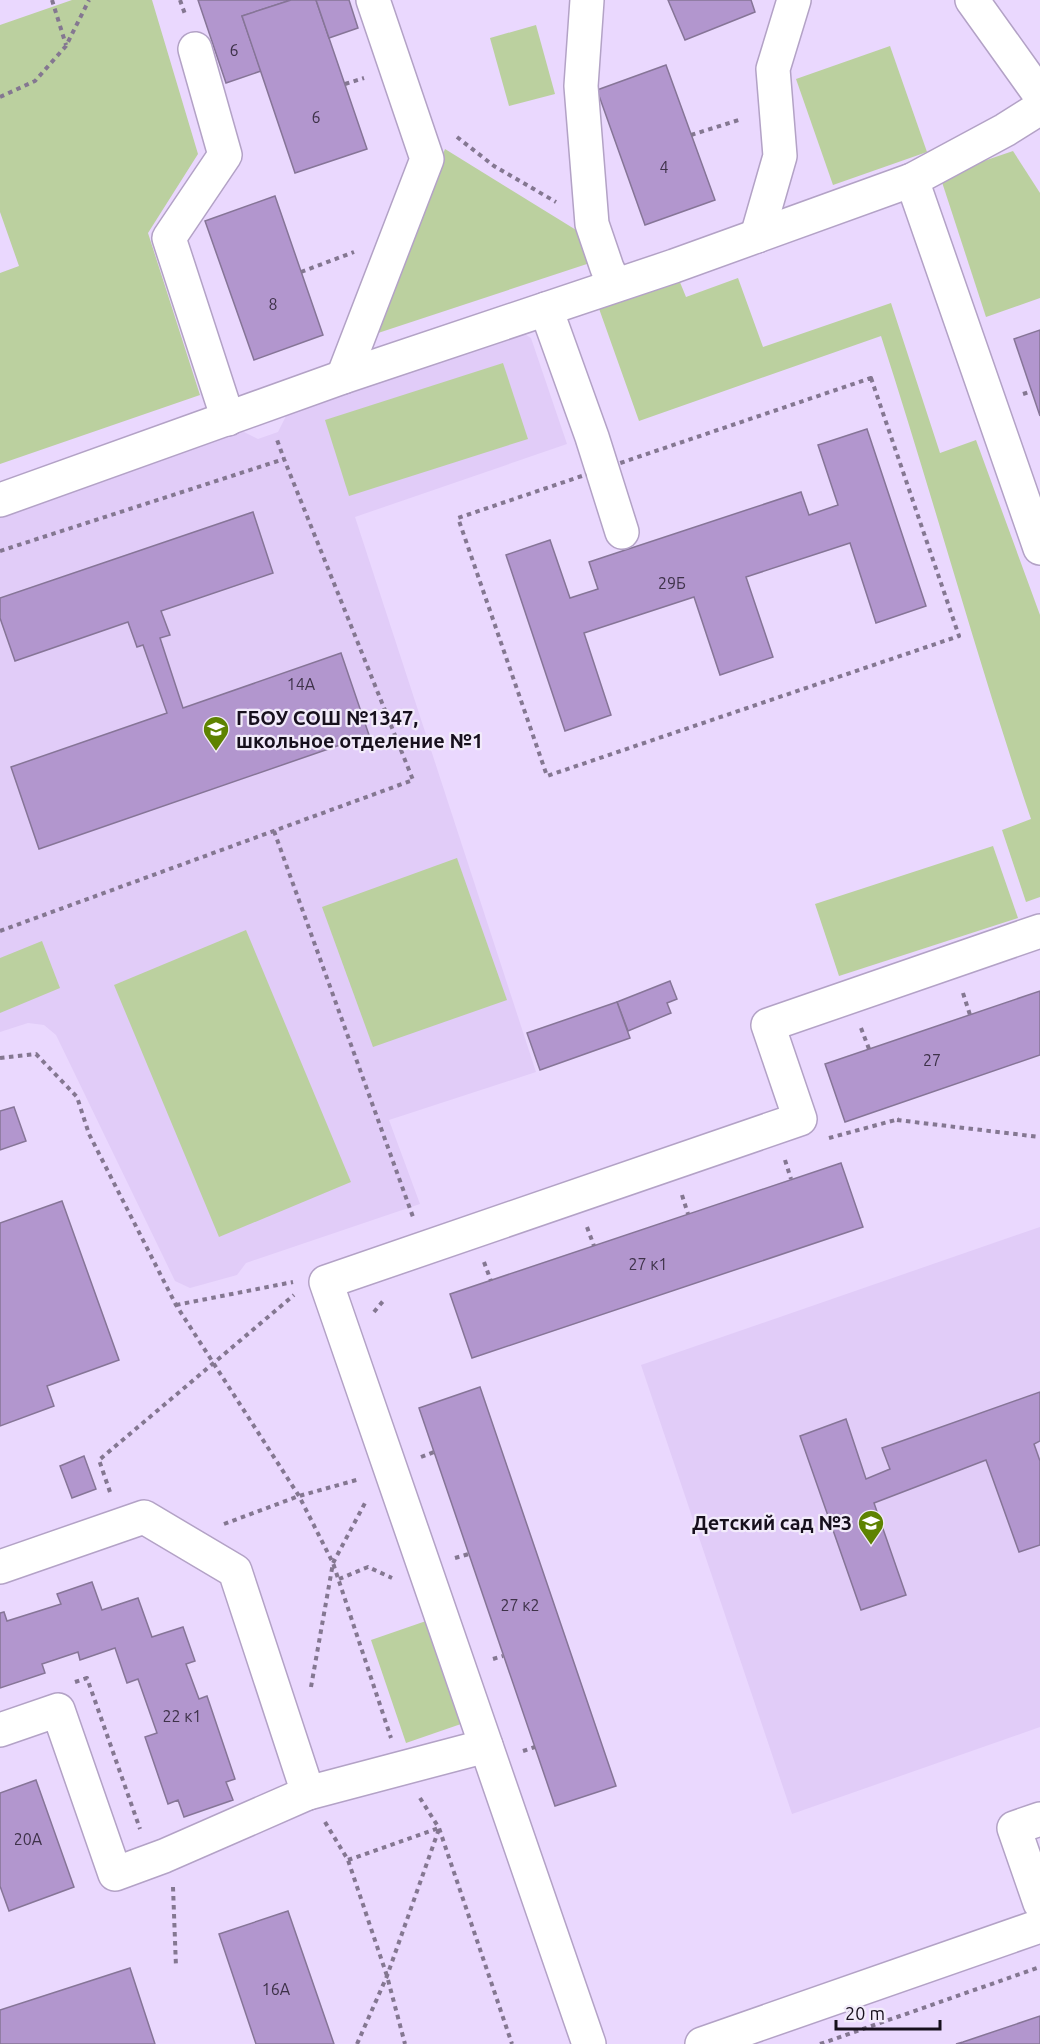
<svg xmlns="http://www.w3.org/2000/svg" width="1040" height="2044" font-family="Ubuntu,sans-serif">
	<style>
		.built { fill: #e1ccf8 }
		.green { fill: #bbd09f }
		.building { fill: #b296ce; stroke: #867597; stroke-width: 1.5 }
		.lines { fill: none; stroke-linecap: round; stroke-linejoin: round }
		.minor-casing { stroke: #b3a2c6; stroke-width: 36 }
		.path { stroke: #847791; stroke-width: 4; stroke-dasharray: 4.5 4.5; stroke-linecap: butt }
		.minor { stroke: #fff; stroke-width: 33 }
		.labels { text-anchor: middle; stroke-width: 4.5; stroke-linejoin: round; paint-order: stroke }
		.number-label { font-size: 16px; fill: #3e3249 }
		.poi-label { font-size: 20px; font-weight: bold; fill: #17101d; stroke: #f2ebfa; text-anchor: start }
	</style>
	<rect width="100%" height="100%" fill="#ead8fe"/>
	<g class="built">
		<path d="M518,330L531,338L567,444L355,517L536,1072L389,1120L420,1204L246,1263L237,1275L190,1288L175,1281L56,1035L44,1025L28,1023L0,1032V516L238,429L258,439L278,432L287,414Z"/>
		<path d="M1040,1227V1727L792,1814L641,1365Z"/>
	</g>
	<g class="green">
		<path d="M72,0H152L198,154L148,233L200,395L0,464V273L19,266L0,212V25Z"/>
		<path d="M536,25L555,94L509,106L490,38Z"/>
		<path d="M890,46L927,152L833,185L796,79Z"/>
		<path d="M445,149L581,233L593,262L372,335Z"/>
		<path d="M1013,151L1040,193V298L986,317L940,176Z"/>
		<path d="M677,275L686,297L738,278L763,347L891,303L940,453L976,440L1040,615V897L1026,902L1002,830L1031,819C977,659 933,497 881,336L639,421L597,303Z"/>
		<path d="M503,363L528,439L349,496L325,420Z"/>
		<path d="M993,846L1018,918L839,976L815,904Z"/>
		<path d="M457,858L507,1000L373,1047L322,907Z"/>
		<path d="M246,930L351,1182L219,1237L114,985Z"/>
		<path d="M42,941L60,988L0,1013V958Z"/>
		<path d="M426,1621L461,1724L406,1743L371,1640Z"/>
	</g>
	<g class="building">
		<path d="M198,0H291L242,16L261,71L226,83Z"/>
		<path d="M291,0H316L367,149L295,173L242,16Z"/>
		<path d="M316,0H349L358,28L329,38Z"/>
		<path d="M668,0H751L755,12L685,40Z"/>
		<path d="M666,65L715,200L645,225L597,90Z"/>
		<path d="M275,196L323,335L254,360L205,221Z"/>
		<path d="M1040,330V416L1014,339Z"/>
		<path d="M867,429L926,606L876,623L850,543L746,577L773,657L720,675L694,597L584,633L611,715L565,731L506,555L550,540L570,598L598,589L589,562L801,492L809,515L838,505L818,445Z"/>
		<path d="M253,512L273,573L161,611L170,635L160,638L183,708L341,653L369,735L39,849L11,767L167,713L143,645L137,647L128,622L15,661L0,618V598Z"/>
		<path d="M670,981L677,999L667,1003L671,1013L628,1031L617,1002Z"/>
		<path d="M1040,991V1055L845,1122L825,1064Z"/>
		<path d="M617,1002L630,1038L540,1070L527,1033Z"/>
		<path d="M14,1107L26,1141L0,1150V1111Z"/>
		<path d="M841,1163L863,1227L472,1358L450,1294Z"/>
		<path d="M62,1201L119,1360L47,1386L54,1406L0,1426V1223Z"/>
		<path d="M480,1387L616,1786L555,1806L419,1408Z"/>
		<path d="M1040,1392V1441L1034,1444L1040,1461V1545L1019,1552L986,1460L874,1503L906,1595L861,1610L800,1436L846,1419L866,1479L890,1469L882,1448Z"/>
		<path d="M84,1456L96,1489L72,1498L60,1466Z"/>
		<path d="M92,1582L102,1610L138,1598L152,1637L183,1627L195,1661L186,1664L199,1699L207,1696L235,1779L226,1782L233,1800L184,1817L178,1800L168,1804L145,1737L157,1733L138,1679L127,1683L115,1648L80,1660L78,1652L42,1664L45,1673L0,1688V1613L4,1612L7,1621L61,1604L57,1594Z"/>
		<path d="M36,1780L74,1887L9,1911L0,1886V1793Z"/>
		<path d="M288,1911L334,2044H256L219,1934Z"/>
		<path d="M130,1968L155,2044H0V2010Z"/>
		<path d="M1040,2016V2044H956L963,2042Z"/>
	</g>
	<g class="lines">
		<g class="minor-casing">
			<g id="minor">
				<path d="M587,0L581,86L592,224L607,268L615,285"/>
				<path d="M972,0L1040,95"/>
				<path d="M195,49L225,155L169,238L228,419"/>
				<path d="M912,180L1040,548"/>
				<path d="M757,236L780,156L773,69L794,0"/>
				<path d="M546,309L592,437L622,532"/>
				<path d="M343,377L427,159L373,0"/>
				<path d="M0,500L343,377L674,266L912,180L1005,130L1040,108"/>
				<path d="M0,1567L144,1517L235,1571L308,1793L164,1856L115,1874L58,1710L0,1730"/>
				<path d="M308,1793L486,1746"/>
				<path d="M1040,1819L1014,1828L1040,1903"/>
				<path d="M589,2044L326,1282L800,1119L768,1025L1040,931"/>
				<path d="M702,2044L1040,1926"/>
			</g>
		</g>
		<g class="path">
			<path d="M52,0L66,45"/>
			<path d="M180,0L186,17"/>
			<path d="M345,84L364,78"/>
			<path d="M0,97L35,81L66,46L89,0"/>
			<path d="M691,135L742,119"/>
			<path d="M457,137L494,166L556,202"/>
			<path d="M301,272L354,252"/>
			<path d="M871,378L959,636L547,776L458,518Z"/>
			<path d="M1023,394L1032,391"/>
			<path d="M0,551L284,459"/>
			<path d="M274,831L413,1217"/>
			<path d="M0,931L413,780L284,459L276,437"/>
			<path d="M963,993L970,1015"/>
			<path d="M861,1028L869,1049"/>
			<path d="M0,1058L36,1054L77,1097L89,1134L176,1305L299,1496L333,1563L391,1738"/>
			<path d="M897,1120L1040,1137"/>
			<path d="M829,1138L899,1119"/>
			<path d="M785,1160L791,1179"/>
			<path d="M682,1195L688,1214"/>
			<path d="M587,1227L594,1246"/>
			<path d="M484,1262L491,1281"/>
			<path d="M176,1305L293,1282"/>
			<path d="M374,1312L384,1300"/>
			<path d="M421,1457L434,1452"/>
			<path d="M110,1492L99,1460L294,1295"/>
			<path d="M224,1524L299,1496L360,1479"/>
			<path d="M455,1558L469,1554"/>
			<path d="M339,1579L368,1567L392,1578"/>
			<path d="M493,1659L503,1656"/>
			<path d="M75,1682L87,1678L140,1829"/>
			<path d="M311,1687L333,1563L365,1503"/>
			<path d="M523,1751L535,1747"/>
			<path d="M420,1798L439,1828L512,2044"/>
			<path d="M325,1822L348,1860L387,1976L405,2044"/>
			<path d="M348,1860L439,1828"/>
			<path d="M173,1887L176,1967"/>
			<path d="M357,2044L387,1976L439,1829"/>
			<path d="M820,2044L1040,1967"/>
		</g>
		<use href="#minor" class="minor"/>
	</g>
	<defs>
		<g id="school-pin" transform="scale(1.35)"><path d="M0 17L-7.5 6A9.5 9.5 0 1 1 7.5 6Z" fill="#5e8301" stroke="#f2ebfa"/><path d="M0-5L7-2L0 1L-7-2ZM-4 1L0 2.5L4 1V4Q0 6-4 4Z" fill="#fff"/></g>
	</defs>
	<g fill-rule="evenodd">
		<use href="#school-pin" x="216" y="729"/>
		<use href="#school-pin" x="871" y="1523"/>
	</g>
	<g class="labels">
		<g class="number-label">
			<text x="234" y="56">6</text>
			<text x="316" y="123">6</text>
			<text x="664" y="173">4</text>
			<text x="273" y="310">8</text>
			<text x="672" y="589">29Б</text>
			<text x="301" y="690">14А</text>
			<text x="932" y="1066">27</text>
			<text x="648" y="1270">27 к1</text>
			<text x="520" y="1611">27 к2</text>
			<text x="182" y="1722">22 к1</text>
			<text x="28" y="1845">20А</text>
			<text x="276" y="1995">16А</text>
		</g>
		<g class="poi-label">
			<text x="236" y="725">ГБОУ СОШ №1347,<tspan x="236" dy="23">школьное отделение №1</tspan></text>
			<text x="852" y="1530" text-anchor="end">Детский сад №3</text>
		</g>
	</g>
	<path d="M836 2020v9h104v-9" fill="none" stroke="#17101d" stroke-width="3"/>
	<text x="845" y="2020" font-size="18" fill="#17101d" stroke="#f2ebfa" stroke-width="4.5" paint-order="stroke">20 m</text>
</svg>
